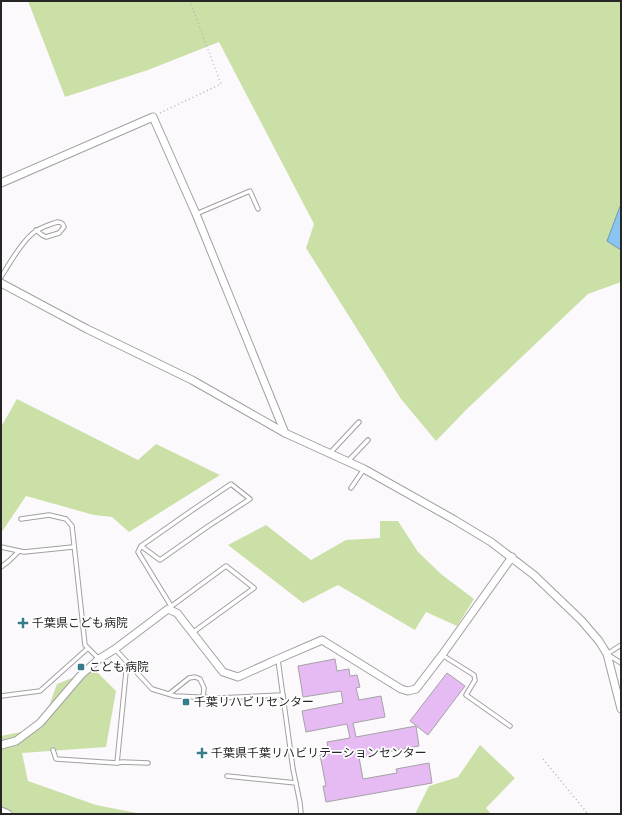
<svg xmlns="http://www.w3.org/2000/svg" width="622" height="815" font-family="Raleway,'Noto Sans JP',sans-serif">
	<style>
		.green { fill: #cae0a7 }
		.water { fill: #8ac5f2; stroke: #6c95b5 }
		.building { fill: #e6bbf3; stroke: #a4a2a5 }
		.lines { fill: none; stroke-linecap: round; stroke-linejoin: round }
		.lane-casing { stroke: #a29fa2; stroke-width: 5.5 }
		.street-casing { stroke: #a29fa2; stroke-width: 9 }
		.path { stroke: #b5b2b5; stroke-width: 1.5; stroke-dasharray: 1 3; stroke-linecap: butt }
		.lane { stroke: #fff; stroke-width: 3.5 }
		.street { stroke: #fff; stroke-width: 7 }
		.poi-dot { fill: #377d89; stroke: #fff; stroke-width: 1.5 }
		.labels { text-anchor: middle; stroke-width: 3.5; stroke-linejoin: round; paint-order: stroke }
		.poi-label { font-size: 12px; fill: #272627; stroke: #fff; text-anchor: start }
	</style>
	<rect width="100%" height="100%" fill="#fcf9fd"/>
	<g class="green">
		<path d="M28,1H621V204L607,241L621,250V282L588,294L466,410L436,441L401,399L306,248L314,224L219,42L148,70L65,97Z"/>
		<path d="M17,399L138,460L156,444L220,475L129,532L112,517L94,515L26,496L1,533V427Z"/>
		<path d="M380,521H398L418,552L441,574L474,599L457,626L426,612L415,630L338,585L303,603L228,545L266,525L311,560L346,540L380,538Z"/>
		<path d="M94,669L116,691L106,747L22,753L28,781L96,805L142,814H15L1,806V736L41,728L57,684Z"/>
		<path d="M480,745L515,778L486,808L491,814H415L429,786L458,777Z"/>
	</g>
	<path class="water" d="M621,204V250L607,241Z"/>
	<g class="building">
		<path d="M335,659L337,671L349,669L350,676L357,675L360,687L356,688L359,700L381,696L385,717L353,723L356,737L416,726L419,746L359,757L363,779L397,773L396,769L429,763L432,783L326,802L323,786H326L320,755L329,754L327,742L350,738L347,724L306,732L302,711L343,703L341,691L303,697L298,666Z"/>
		<path d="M447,673L465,686L428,735L410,721Z"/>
	</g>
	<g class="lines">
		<g class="lane-casing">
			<g id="lane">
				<path d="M196,214L250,191L258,209"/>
				<path d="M1,277C10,263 20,244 32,234C38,228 49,225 57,222C61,222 63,223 64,227L59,233L46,237L42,235L36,230"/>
				<path d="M330,453L359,422"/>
				<path d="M348,461L368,440"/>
				<path d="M351,488L364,469"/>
				<path d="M21,519L49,515L66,519L72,526L85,645L99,659"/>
				<path d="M141,546L160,560L207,527L250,499L231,484L191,511L141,546L138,552L171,606"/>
				<path d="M1,547L24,552L73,547"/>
				<path d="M1,567L9,561L19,551"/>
				<path d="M169,608L226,566L254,588L192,633"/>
				<path d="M621,645L607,654L621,663"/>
				<path d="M115,649L152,689L175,696L219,698L283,695"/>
				<path d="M442,655L474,675L475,680L466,695L510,726"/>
				<path d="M278,660L293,769L300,803L301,814"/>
				<path d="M169,694L189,678L195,677L200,679L204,688L203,698"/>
				<path d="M1,696L40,691L87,649"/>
				<path d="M53,750L56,759L117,763L122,762L148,763"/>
				<path d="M117,763L127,662"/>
				<path d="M227,776L296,783"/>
			</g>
		</g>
		<g class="street-casing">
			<g id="street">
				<path d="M1,183L153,117L196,214L285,433"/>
				<path d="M1,283L87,329L192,380L285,433L364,469L453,519L491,542L534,575L581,620L599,641L607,654L621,709"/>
				<path d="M1,745L16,741L40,723L81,675L99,659L115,649L168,609L177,613L223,672L238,677L278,659L322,640L401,689L408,691L416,689L442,655L512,557"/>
				<path d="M1,811L8,814"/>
			</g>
		</g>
		<g class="path">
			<path d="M160,113L221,84L190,1"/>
			<path d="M543,759L588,814"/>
		</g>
		<use href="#lane" class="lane"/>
		<use href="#street" class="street"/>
	</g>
	<g class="poi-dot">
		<path d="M21 617h4v4h4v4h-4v4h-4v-4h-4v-4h4z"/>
		<rect x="77" y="663" width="8" height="8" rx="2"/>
		<rect x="182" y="698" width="8" height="8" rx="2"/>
		<path d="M200 747h4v4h4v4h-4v4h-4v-4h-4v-4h4z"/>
	</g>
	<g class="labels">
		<g class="poi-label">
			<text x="32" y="627">千葉県こども病院</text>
			<text x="89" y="671">こども病院</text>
			<text x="194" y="706">千葉リハビリセンター</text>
			<text x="211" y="757">千葉県千葉リハビリテーションセンター</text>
		</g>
	</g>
	<rect width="622" height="815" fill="none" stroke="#272627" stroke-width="4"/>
</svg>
